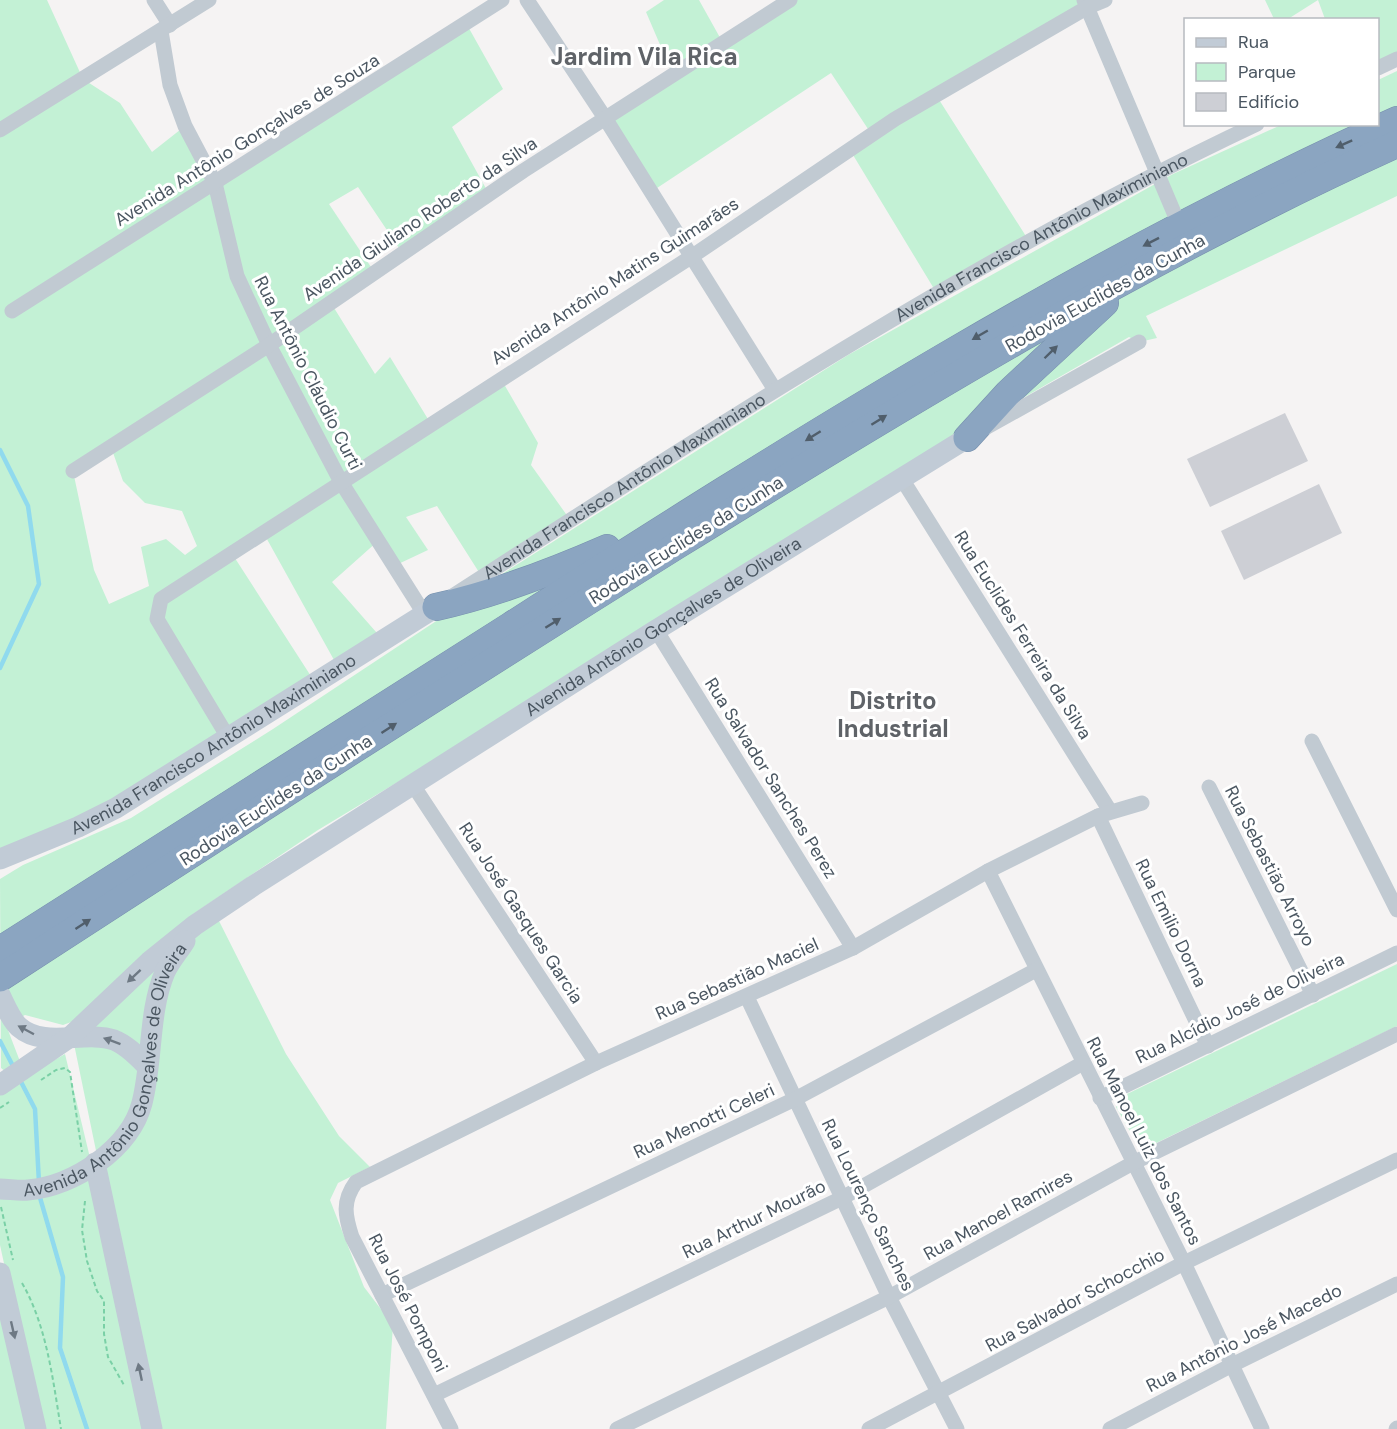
<svg xmlns="http://www.w3.org/2000/svg" width="1397" height="1429" font-family="'DM Sans',sans-serif">
	<style>
		.green { fill: #c3f1d5; fill-rule: evenodd }
		.lines { fill: none; stroke-linecap: round; stroke-linejoin: round }
		.stream { stroke: #90daee; stroke-width: 4.5 }
		.building { fill: #cdcfd5 }
		.motorway-casing { stroke: #7690ad; stroke-width: 28 }
		.path { stroke: #7ad0a6; stroke-width: 2; stroke-dasharray: 4.5 3; stroke-linecap: butt }
		.minor { stroke: #c1cad2; stroke-width: 15 }
		.secondary { stroke: #c1cbd6; stroke-width: 21 }
		.motorway { stroke: #8ba5c1; stroke-width: 27 }
		.oneway { fill: #505e6b }
		.oneway2 { fill: #6e7984 }
		.labels { text-anchor: middle; stroke-width: 6; stroke-linejoin: round; paint-order: stroke }
		.street-label { font-size: 18px; fill: #4a5661; stroke: #fff }
		.district-label { font-size: 24px; font-weight: bold; fill: #5f6368; stroke: #fff }
	</style>
	<rect width="100%" height="100%" fill="#f5f3f3"/>
	<g class="green">
		<path d="M0,0H47L83,79L120,103L152,152L185,126L215,183L466,23L503,89L452,127L489,194L403,254L358,187L329,204L375,273L331,303L375,374L390,357L431,424L501,379L538,443L531,465L571,521L482,577L437,506L406,517L428,550L394,566L378,541L332,582L384,641L339,669L263,532L231,552L316,684L229,739L0,859ZM111,447L123,481L145,503L182,511L197,546L185,555L166,539L141,547L149,586L109,604L94,570L73,471Z"/>
		<path d="M664,0H699L723,43L790,0H1105L936,95L1029,241L936,292L850,150L872,135L831,73L651,192L605,118L673,75L646,12Z"/>
		<path d="M1265,0H1397V59L1378,68V20L1325,19L1318,0L1288,19H1274Z"/>
		<path d="M1397,71V196L1146,316L1157,338L1139,342L1129,337L886,477L456,747L318,830L193,914L74,1021L63,1025L25,1015L6,1025L21,1064L6,1072L1,1068L0,879L23,865L131,818L273,729L468,600L494,579L848,355L1173,174L1281,125L1378,124V80Z"/>
		<path d="M217,917L286,1054L339,1136L370,1167L338,1183L330,1200L364,1287L393,1325L386,1429H40L0,1245V1091L65,1054L117,1270L120,1267L74,1044L149,969Z"/>
		<path d="M1397,964V1026L1150,1146L1138,1145L1116,1107L1127,1094Z"/>
		<path d="M0,1305L29,1429H0Z"/>
	</g>
	<g class="lines">
		<g class="stream">
			<path d="M0,450L28,506L39,584L0,668"/>
			<path d="M0,1041L14,1068"/>
			<path d="M19,1078L35,1109L39,1183"/>
			<path d="M39,1194L63,1277L60,1348L87,1429"/>
		</g>
	</g>
	<g class="building">
		<path d="M1285,413L1308,461L1210,507L1187,459Z"/>
		<path d="M1319,484L1342,533L1244,580L1221,531Z"/>
	</g>
	<g class="lines">
		<g class="motorway-casing">
			<g id="motorway">
				<path d="M967,438L1008,393L1105,303"/>
				<path d="M436,607C495,594 552,572 607,548"/>
				<path d="M0,950C169,841 341,735 510,626C797,442 1086,260 1397,120"/>
				<path d="M0,978C224,832 449,688 676,546C910,401 1145,258 1397,144"/>
			</g>
		</g>
		<g class="path">
			<path d="M41,1080L56,1070L65,1068L70,1072L82,1152"/>
			<path d="M0,1108L9,1102"/>
			<path d="M85,1201L82,1230L87,1261L97,1291L104,1301V1334L108,1357L124,1385"/>
			<path d="M1,1207L13,1260"/>
			<path d="M22,1283C47,1326 53,1381 61,1429"/>
		</g>
		<g class="minor">
			<path d="M154,0L170,25"/>
			<path d="M527,0L605,118L775,390"/>
			<path d="M1084,0L1180,227"/>
			<path d="M161,31L170,85L185,126L215,183L237,276L269,345L341,482L425,615"/>
			<path d="M1378,68L1397,59"/>
			<path d="M0,130L209,0"/>
			<path d="M12,311L502,0"/>
			<path d="M987,427L1139,342"/>
			<path d="M73,471L269,345L523,171L790,0"/>
			<path d="M902,479L1110,811"/>
			<path id="s1" d="M454,595C715,427 975,257 1257,124"/>
			<path d="M656,630L853,948"/>
			<path d="M229,739L157,619L161,599L691,257L895,119L1088,7L1105,0"/>
			<path d="M1312,741L1397,910"/>
			<path d="M413,785L596,1063"/>
			<path d="M1209,787L1313,995"/>
			<path d="M1098,816L1208,1046"/>
			<path d="M988,871L1184,1263L1262,1429"/>
			<path d="M747,997L889,1297L957,1429"/>
			<path d="M1100,1098L1397,953"/>
			<path d="M382,1295L795,1099L1036,970"/>
			<path d="M434,1395L842,1198L1083,1063"/>
			<path d="M451,1429L352,1237C345,1216 342,1201 356,1182L596,1063L853,948L988,871L1098,816L1142,803"/>
			<path d="M617,1429L889,1297L1133,1163L1397,1034"/>
			<path d="M869,1429L1184,1263L1397,1160"/>
			<path d="M1110,1429L1232,1365L1397,1284"/>
			<path d="M1396,1429L1397,1428"/>
		</g>
		<g class="secondary">
			<path id="s2" d="M0,859L78,827L116,808L436,607"/>
			<path d="M0,995C5,1005 11,1020 19,1027C44,1049 85,1030 114,1040C127,1045 138,1057 147,1066"/>
			<path id="s3" d="M0,1085L70,1037L149,962L195,925L253,886L656,630L967,438"/>
			<path d="M95,1163L152,1429"/>
			<path id="s4" d="M0,1189C9,1189 19,1191 28,1190C74,1186 130,1149 142,1103C153,1061 148,1012 165,972C170,961 179,951 185,941"/>
			<path d="M0,1273L36,1429"/>
		</g>
		<use href="#motorway" class="motorway"/>
	</g>
	<defs><path id="oneway-solid" d="M-6-.8H1V-3.2L6.5 0L1 3.2V.8H-6Z" transform="scale(1.5)"/></defs>
	<g class="oneway">
		<use href="#oneway-solid" transform="translate(1344 144) rotate(156)"/>
		<use href="#oneway-solid" transform="translate(1151 242) rotate(153)"/>
		<use href="#oneway-solid" transform="translate(980 335) rotate(150)"/>
		<use href="#oneway-solid" transform="translate(1051 352) rotate(-44)"/>
		<use href="#oneway-solid" transform="translate(879 420) rotate(-32)"/>
		<use href="#oneway-solid" transform="translate(813 436) rotate(148)"/>
		<use href="#oneway-solid" transform="translate(553 623) rotate(-32)"/>
		<use href="#oneway-solid" transform="translate(389 728) rotate(-33)"/>
		<use href="#oneway-solid" transform="translate(83 924) rotate(-33)"/>
	</g>
	<g class="oneway2">
		<use href="#oneway-solid" transform="translate(134 976) rotate(137)"/>
		<use href="#oneway-solid" transform="translate(26 1030) rotate(-152)"/>
		<use href="#oneway-solid" transform="translate(112 1041) rotate(-160)"/>
		<use href="#oneway-solid" transform="translate(13 1330) rotate(77)"/>
		<use href="#oneway-solid" transform="translate(140 1372) rotate(-102)"/>
	</g>
	<g class="labels">
		<g class="street-label">
			<text transform="translate(247 140) rotate(-32)" y="6">Avenida Antônio Gonçalves de Souza</text>
			<text transform="translate(420 219) rotate(-34)" y="6">Avenida Giuliano Roberto da Silva</text>
			<text dy="6" stroke="none"><textPath href="#s1" startOffset="688">Avenida Francisco Antônio Maximiniano</textPath></text>
			<text transform="translate(615 281) rotate(-33)" y="6">Avenida Antônio Matins Guimarães</text>
			<text transform="translate(1105 293) rotate(-29)" y="6">Rodovia Euclides da Cunha</text>
			<text transform="translate(308 373) rotate(63)" y="6">Rua Antônio Cláudio Curti</text>
			<text dy="6" stroke="none"><textPath href="#s1" startOffset="202">Avenida Francisco Antônio Maximiniano</textPath></text>
			<text transform="translate(686 540) rotate(-32)" y="6">Rodovia Euclides da Cunha</text>
			<text dy="6" stroke="none"><textPath href="#s3" startOffset="808">Avenida Antônio Gonçalves de Oliveira</textPath></text>
			<text transform="translate(1023 635) rotate(58)" y="6">Rua Euclides Ferreira da Silva</text>
			<text dy="6" stroke="none"><textPath href="#s2" startOffset="243">Avenida Francisco Antônio Maximiniano</textPath></text>
			<text transform="translate(771 778) rotate(58)" y="6">Rua Salvador Sanches Perez</text>
			<text transform="translate(276 800) rotate(-33)" y="6">Rodovia Euclides da Cunha</text>
			<text transform="translate(1270 866) rotate(63)" y="6">Rua Sebastião Arroyo</text>
			<text transform="translate(521 913) rotate(57)" y="6">Rua José Gasques Garcia</text>
			<text transform="translate(1171 923) rotate(64)" y="6">Rua Emilio Dorna</text>
			<text transform="translate(737 979) rotate(-24)" y="6">Rua Sebastião Maciel</text>
			<text transform="translate(1240 1008) rotate(-26)" y="6">Rua Alcídio José de Oliveira</text>
			<text dy="6" stroke="none"><textPath href="#s4" startOffset="184">Avenida Antônio Gonçalves de Oliveira</textPath></text>
			<text transform="translate(704 1121) rotate(-25)" y="6">Rua Menotti Celeri</text>
			<text transform="translate(1144 1141) rotate(63)" y="6">Rua Manoel Luiz dos Santos</text>
			<text transform="translate(868 1205) rotate(64)" y="6">Rua Lourenço Sanches</text>
			<text transform="translate(998 1215) rotate(-29)" y="6">Rua Manoel Ramires</text>
			<text transform="translate(754 1219) rotate(-26)" y="6">Rua Arthur Mourão</text>
			<text transform="translate(1075 1300) rotate(-28)" y="6">Rua Salvador Schocchio</text>
			<text transform="translate(408 1303) rotate(63)" y="6">Rua José Pomponi</text>
			<text transform="translate(1244 1338) rotate(-27)" y="6">Rua Antônio José Macedo</text>
		</g>
		<g class="district-label">
			<text x="644" y="65">Jardim Vila Rica</text>
			<text x="893" y="709">Distrito<tspan x="893" dy="28">Industrial</tspan></text>
		</g>
	</g>
	<rect x="1184" y="18" width="195" height="108" fill="#ffffff" stroke="#b7bbc0" stroke-width="1.5"/>
	<rect x="1196" y="38" width="30" height="9" fill="#c1cbd6" stroke="#b7bbc0" stroke-width="1.5"/>
	<text x="1238" y="48" font-size="18" fill="#4a5661">Rua</text>
	<rect x="1196" y="63" width="30" height="18" fill="#c3f1d5" stroke="#b7bbc0" stroke-width="1.5"/>
	<text x="1238" y="78" font-size="18" fill="#4a5661">Parque</text>
	<rect x="1196" y="93" width="30" height="18" fill="#cdcfd5" stroke="#b7bbc0" stroke-width="1.5"/>
	<text x="1238" y="108" font-size="18" fill="#4a5661">Edifício</text>
</svg>
